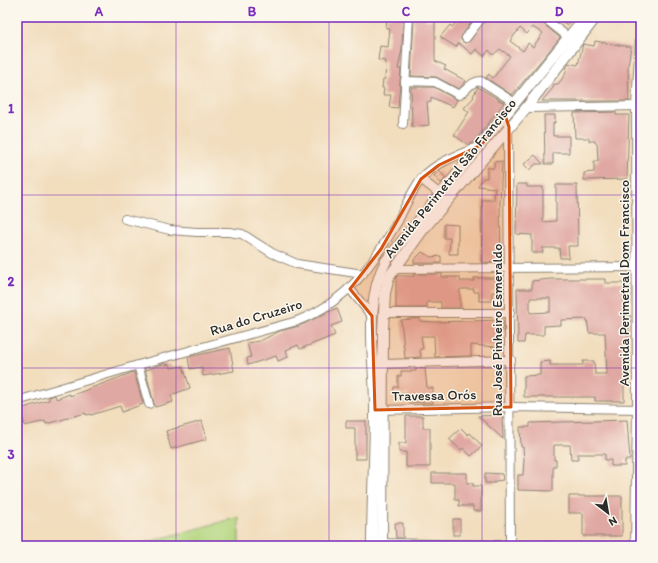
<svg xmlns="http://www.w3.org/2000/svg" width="658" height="563" font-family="Itim,sans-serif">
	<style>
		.green { fill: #b4d67f; stroke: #708055 }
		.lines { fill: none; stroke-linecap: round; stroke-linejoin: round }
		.stream { stroke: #76b3e8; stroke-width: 2.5 }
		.building { fill: #e0a8a2; fill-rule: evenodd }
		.minor-casing { stroke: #8e8474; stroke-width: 10 }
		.major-casing { stroke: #8e8474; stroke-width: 12 }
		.minor { stroke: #fff; stroke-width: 8 }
		.major { stroke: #fff; stroke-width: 10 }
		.marked { fill: #d5540f; fill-opacity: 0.2; stroke: #d5540f; stroke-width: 3; stroke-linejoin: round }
		.grid { fill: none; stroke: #7b2cbf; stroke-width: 1; stroke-opacity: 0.55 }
		.labels { text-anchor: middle; stroke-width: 3; stroke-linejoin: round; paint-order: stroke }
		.street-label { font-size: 14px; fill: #2b2b2b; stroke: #fbf7ec }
		.neatline { fill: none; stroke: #7b2cbf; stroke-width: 1.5 }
		.grid-label { font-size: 13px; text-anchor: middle; font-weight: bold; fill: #7b2cbf }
	</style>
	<rect width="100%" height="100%" fill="#fbf7ec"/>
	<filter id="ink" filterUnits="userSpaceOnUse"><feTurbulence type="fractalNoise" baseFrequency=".025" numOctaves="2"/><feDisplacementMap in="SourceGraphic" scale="8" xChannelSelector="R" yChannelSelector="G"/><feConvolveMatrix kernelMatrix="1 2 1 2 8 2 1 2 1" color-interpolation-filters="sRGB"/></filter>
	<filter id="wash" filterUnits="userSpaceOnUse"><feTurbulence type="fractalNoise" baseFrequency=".012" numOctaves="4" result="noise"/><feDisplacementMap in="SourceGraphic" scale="16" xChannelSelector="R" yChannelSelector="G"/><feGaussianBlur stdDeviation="0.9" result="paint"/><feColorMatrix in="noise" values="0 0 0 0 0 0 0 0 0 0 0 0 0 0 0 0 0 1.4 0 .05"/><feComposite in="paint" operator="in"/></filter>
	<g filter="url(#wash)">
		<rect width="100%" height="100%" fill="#f2ddbd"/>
		<path class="green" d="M239,517V546H134Z"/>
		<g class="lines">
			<path class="stream" d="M17,38L20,24L19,17"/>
		</g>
		<g id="blocks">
			<g class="building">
				<path d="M387,17H403L402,49L398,69H401L398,108L389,107L391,95H383L384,88H382L383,79H385L386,61L378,60L380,46L388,47L390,29L386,28Z"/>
				<path d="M414,17H425V20H435V61L446,66L444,69L466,81L459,89L436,77L411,76Z"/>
				<path d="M460,17H475L461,37V40L465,43L470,41L487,17H538L540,21L560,38L512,95L486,78L489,74L493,78L510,56L500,49L493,55L489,50L484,56L476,49L472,54L459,43L456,47L440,37L450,25L452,27ZM532,27L543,33L533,47L528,43L523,51L510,41L520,28L527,34Z"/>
				<path d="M552,17H573L567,25L558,18L556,20Z"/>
				<path d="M595,41L631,47L628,65L629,101H542L553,88L554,84H558L565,75L568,63L578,65L583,44L594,46Z"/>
				<path d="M411,87H434L457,100L453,107L431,97V102H427L429,125L412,127Z"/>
				<path d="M478,87L504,103L474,142L468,145L454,135L469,112L464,108L474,97L473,96Z"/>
				<path d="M616,112V115H629L627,179L584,180V173L594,172V161H598L597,143H595V141H589V138H575L574,113Z"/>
				<path d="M544,115H555V123H553V136H569V153H553V164H545Z"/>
				<path d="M535,155L543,164H536L529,170L524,164Z"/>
				<path d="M502,161L500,204L501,263L481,262L482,200H494L495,188L478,186L483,178H487V168H494V162Z"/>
				<path d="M439,171L446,178L441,183L434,176Z"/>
				<path d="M517,184H527V187H543V222L556,221V185H577L578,246H568L569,258H560L559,248H542L543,253H532V235L516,234Z"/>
				<path d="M444,224L458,225V254H449L450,238H444Z"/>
				<path d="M422,252L431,257L441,256V263H414V260Z"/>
				<path d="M414,274H442V277H460V281H474V278H497V292H492V301H479V292H474V289H460V308H441V302H427V308H396V279L397,276H414Z"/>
				<path d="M550,279H605V283H624V315H630V323H628L629,369L624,370V401H595V397H524V376L540,375V362L550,361V365H583V361H594L595,374H607L605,333H589L587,319L561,320V325L544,326V335H525L524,343H518L517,289H532V281ZM530,298H550V312L530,313Z"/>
				<path d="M337,308L342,322L331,326L335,335L300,349L298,345L286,350L288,357L278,361L276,356L248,365L247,358L251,357L247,343L260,341L280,331L299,326Z"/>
				<path d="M420,318V321L433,322L503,320V332H497V347L471,345V356L435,357L434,336H421L423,349H420L421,357L405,358L401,320Z"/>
				<path d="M230,348L234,371L203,376L202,367L190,369L188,357Z"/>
				<path d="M165,363L166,365L169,364L171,368L183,366L190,388L171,395L173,402L155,407L145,369L147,370Z"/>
				<path d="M416,368H425L427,388H433V403L409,402V394H393L394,387H398V376H401V371H416Z"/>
				<path d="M134,372L143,404L122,412L120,406L91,415V414L86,415V413L46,424L45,421L25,426L20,409L49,400V397L55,395L56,399L70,394V396Z"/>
				<path d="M502,415L503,439L478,416Z"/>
				<path d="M406,416H423V428H430V467H406V452H399V443H406Z"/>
				<path d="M627,420L630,460H625V466H611V460H605V454H578V460H571L570,445H554V460H556V466H553V491L518,490V475H523L524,460L523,447H521L520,427H530V423Z"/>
				<path d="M202,421L207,439L171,449L166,431Z"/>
				<path d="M346,421H366V459H355V428H346Z"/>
				<path d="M461,428L468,435L470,433L482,446L471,456L463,448L461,450L449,439Z"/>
				<path d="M432,473H467V483H473V486H481V511H473V506H459V500H455V483H432Z"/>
				<path d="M485,473L502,474L503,480L495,481V483H485Z"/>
				<path d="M569,496H622V536H583V513H569Z"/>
				<rect x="453" y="519" width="7" height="16"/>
				<path d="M395,523H403V538H396Z"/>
			</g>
		</g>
	</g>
	<g filter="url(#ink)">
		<use href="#blocks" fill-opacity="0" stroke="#8e8474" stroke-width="1"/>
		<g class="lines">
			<g class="minor-casing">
				<g id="minor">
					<path d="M543,17L568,37"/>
					<path d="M466,38L482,17"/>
					<path d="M405,81L435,82L459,95C467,90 471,81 481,81L515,103"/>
					<path d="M526,108L640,106"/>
					<path d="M403,124L409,17"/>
					<path d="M508,125L510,546"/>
					<path d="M421,179L440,194"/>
					<path d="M125,219L170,230L197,232H229L242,234L272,253L297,264L363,274"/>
					<path d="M394,269L641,267"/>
					<path d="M350,289L372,316"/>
					<path d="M384,313H510"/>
					<path d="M383,364L511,360"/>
					<path d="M138,365L149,404"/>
					<path d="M17,401L138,365L297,321C348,301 371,267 398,221C405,207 412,190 422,178C436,162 461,154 480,146"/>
					<path d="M378,410L511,407L641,409"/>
					<path d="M376,543L553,546"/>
					<path d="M635,546L637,409L636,106L641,21"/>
				</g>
			</g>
			<g class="major-casing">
				<g id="major">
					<path d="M372,546C372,501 375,456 375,412C376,364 362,305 386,261L585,17"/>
					<path d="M382,546L383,330L385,293L389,277L422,231L526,108L596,17"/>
				</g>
			</g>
			<use href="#minor" class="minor"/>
			<use href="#major" class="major"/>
		</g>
	</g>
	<path class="marked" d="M505,115L509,127L511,407L375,410L372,316L350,289L381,249L421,179L439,165L481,145Z"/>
	<path class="grid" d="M176,17V546M329,17V546M482,17V546M17,195H641M17,368H641"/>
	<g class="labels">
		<g class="street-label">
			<text transform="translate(450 178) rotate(-51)" y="5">Avenida Perimetral São Francisco</text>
			<text transform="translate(624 283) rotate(-90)" y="5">Avenida Perimetral Dom Francisco</text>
			<text transform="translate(256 317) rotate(-17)" y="5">Rua do Cruzeiro</text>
			<text transform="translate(497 330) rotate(-90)" y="5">Rua José Pinheiro Esmeraldo</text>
			<text transform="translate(434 395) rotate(-1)" y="5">Travessa Orós</text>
		</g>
	</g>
	<rect width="658" height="563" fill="none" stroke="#fbf7ec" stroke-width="44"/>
	<g transform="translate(608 513) rotate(149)" stroke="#fbf7ec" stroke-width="3" paint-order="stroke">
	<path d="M0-3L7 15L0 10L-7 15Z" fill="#2b2b2b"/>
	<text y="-6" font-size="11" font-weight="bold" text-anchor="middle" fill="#2b2b2b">N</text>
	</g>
	<rect x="22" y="22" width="614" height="519" class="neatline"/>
	<g class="grid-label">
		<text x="99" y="16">A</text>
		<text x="252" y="16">B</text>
		<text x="406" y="16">C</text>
		<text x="559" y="16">D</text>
		<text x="11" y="113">1</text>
		<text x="11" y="286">2</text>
		<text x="11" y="459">3</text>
	</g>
</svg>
